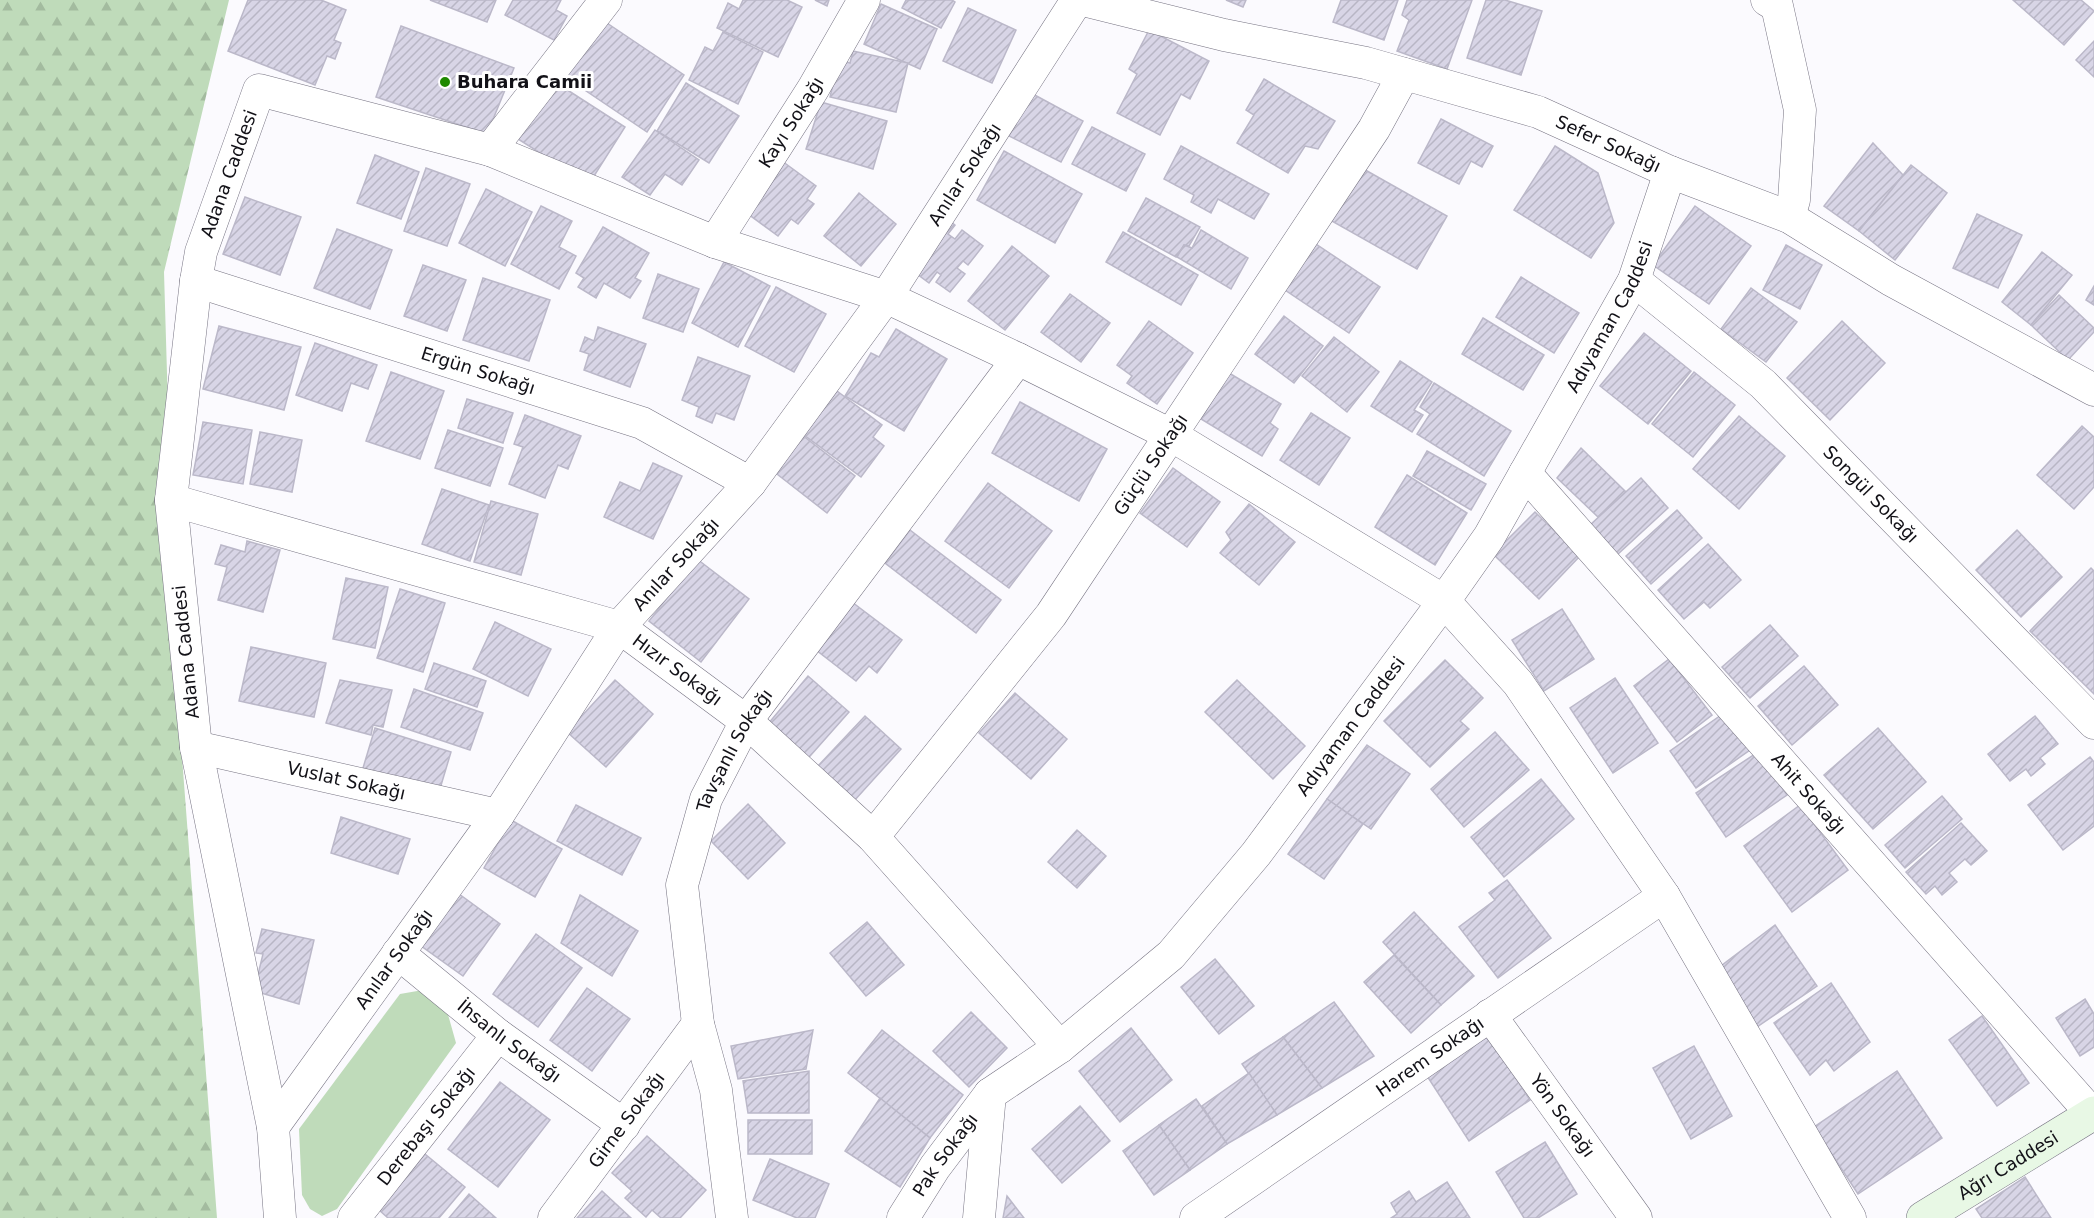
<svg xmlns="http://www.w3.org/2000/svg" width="2094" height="1218" font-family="'DejaVu Sans',sans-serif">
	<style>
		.forest { fill: url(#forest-firs) }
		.park { fill: #bfdbba }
		.building { fill: url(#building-hatch); stroke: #bbb8c9; stroke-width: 1.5 }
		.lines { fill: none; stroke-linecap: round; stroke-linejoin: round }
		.minor-casing { stroke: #767382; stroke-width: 33 }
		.secondary-casing { stroke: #767382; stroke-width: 34 }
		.minor { stroke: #fff; stroke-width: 32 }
		.secondary { stroke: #e8f8e5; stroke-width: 33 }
		.poi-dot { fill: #1f8900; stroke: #fff; stroke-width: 2 }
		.labels { text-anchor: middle; stroke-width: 6; stroke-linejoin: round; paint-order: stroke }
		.poi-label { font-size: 18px; font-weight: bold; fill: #121117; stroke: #fff; text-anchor: start }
		.street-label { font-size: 18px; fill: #121117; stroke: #fff }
	</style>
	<defs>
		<pattern id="forest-firs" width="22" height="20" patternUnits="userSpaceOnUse" patternTransform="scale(1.5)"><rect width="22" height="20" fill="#bfdbba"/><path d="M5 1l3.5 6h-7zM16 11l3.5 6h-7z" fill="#a3bb9f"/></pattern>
		<pattern id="building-hatch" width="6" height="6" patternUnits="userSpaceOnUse" patternTransform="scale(1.5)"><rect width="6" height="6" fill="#d8d5e6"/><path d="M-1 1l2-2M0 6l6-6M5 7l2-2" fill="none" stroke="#b8b6c5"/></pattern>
	</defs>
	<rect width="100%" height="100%" fill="#fbfafe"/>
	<path class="forest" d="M0,0H229L164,272L176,678L217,1218H0Z"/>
	<path class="park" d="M423,990L447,1011L456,1043L337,1209L322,1216L310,1209L302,1195L299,1129L400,994Z"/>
	<g class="building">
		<path d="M248,0H321L346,10L334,40L341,43L335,59L327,56L315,85L228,51Z"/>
		<path d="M430,0H496L487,22Z"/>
		<path d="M513,0H561L556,10L567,16L554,40L505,15Z"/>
		<path d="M743,0H787L802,7L778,57L717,28L728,3L739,9Z"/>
		<path d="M815,0H829L827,6Z"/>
		<path d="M906,0H952L955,2L941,28L902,8Z"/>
		<path d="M1226,0H1246L1243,7Z"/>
		<path d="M1341,0H1398L1384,40L1333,22Z"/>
		<path d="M1407,0H1472L1447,69L1397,51L1409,20L1402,15Z"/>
		<path d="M1486,0H1505L1542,11L1521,75L1467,58Z"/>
		<path d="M2013,0H2081L2094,11L2064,45Z"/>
		<path d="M881,4L937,29L920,69L864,44Z"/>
		<path d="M968,8L1016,30L992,83L943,61Z"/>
		<path d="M601,19L684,75L647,132L564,76Z"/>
		<path d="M401,26L514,68L487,134L376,97Z"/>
		<path d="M1149,30L1209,61L1190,99L1181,94L1160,135L1117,113L1137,74L1129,69Z"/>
		<path d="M723,32L763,52L738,104L689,80L705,47L713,51Z"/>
		<path d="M2094,41V77L2076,60Z"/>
		<path d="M853,51L908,63L896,112L830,97L839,60L850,63Z"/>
		<path d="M1264,79L1335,121L1318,149L1305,146L1288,173L1237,143L1254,115L1246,110Z"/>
		<path d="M555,82L625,127L589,184L518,139Z"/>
		<path d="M686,83L739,116L709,163L657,131Z"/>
		<path d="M1031,93L1083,121L1061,162L1009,136Z"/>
		<path d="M821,102L887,121L873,169L806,149Z"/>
		<path d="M1441,119L1493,146L1482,167L1471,161L1459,184L1418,163Z"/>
		<path d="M1092,127L1145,154L1126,191L1072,164Z"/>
		<path d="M655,130L699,160L682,185L665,174L650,195L622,177Z"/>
		<path d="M1873,143L1903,175L1859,231L1824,206Z"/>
		<path d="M1181,146L1269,194L1254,219L1218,199L1211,213L1191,202L1194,195L1164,179Z"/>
		<path d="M1555,146L1598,173L1614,223L1591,258L1514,210Z"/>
		<path d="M1004,151L1082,194L1055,243L977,200Z"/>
		<path d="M375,155L419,172L401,219L357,203Z"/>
		<path d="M782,161L816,186L807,199L814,204L798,224L791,219L778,236L744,211Z"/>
		<path d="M1911,165L1947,193L1895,260L1859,231Z"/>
		<path d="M1360,167L1447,216L1417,269L1330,220Z"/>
		<path d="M426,168L470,184L447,246L404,231Z"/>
		<path d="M486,189L532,212L505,266L459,243Z"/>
		<path d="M859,193L896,224L861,266L824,236Z"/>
		<path d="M245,197L301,217L280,275L223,254Z"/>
		<path d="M1146,198L1200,227L1189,246L1184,245L1176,257L1128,231Z"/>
		<path d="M541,206L572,221L559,247L576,256L559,289L511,264Z"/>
		<path d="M1695,206L1751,246L1709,304L1653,265Z"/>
		<path d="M1977,214L2022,235L1998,288L1953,268Z"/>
		<path d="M950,221L955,225L948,234L955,239L962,230L983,246L968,265L963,261L957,268L965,274L950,292L936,282L941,275L937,272L929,283L913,271Z"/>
		<path d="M603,227L649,253L635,278L641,281L630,298L604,283L596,298L578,287L584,278L576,273Z"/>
		<path d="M337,229L392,250L370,309L314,288Z"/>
		<path d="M1201,230L1248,258L1231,289L1177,257L1184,245L1192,248Z"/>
		<path d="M1123,232L1198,275L1181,305L1106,262Z"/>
		<path d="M1313,242L1380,287L1349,333L1282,288Z"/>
		<path d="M1786,245L1822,265L1800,309L1763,290Z"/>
		<path d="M1012,246L1049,276L1005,330L968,301Z"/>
		<path d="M2042,252L2072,275L2031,325L2002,302Z"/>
		<path d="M724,262L770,286L738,347L692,323Z"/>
		<path d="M423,265L466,280L447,331L404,316Z"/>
		<path d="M658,274L699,289L683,332L643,318Z"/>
		<path d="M1521,277L1579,313L1554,353L1496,317Z"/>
		<path d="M483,278L550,300L529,361L463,340Z"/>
		<path d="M2094,286V305L2086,300Z"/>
		<path d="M776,287L826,314L794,372L745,346Z"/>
		<path d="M1751,288L1797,322L1766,362L1721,329Z"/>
		<path d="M1070,294L1110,323L1081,362L1041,332Z"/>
		<path d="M2059,295L2094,328V332L2068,360L2031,325Z"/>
		<path d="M1284,316L1323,346L1294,383L1255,354Z"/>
		<path d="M1483,318L1544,355L1523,390L1462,354Z"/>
		<path d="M1149,321L1193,353L1157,404L1127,383L1132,376L1117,365Z"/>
		<path d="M1842,321L1885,363L1830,420L1787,378Z"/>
		<path d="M219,326L301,347L284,410L203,389Z"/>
		<path d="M598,327L646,344L630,387L584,370L589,354L580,351L585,337L594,341Z"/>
		<path d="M896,329L947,359L904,431L845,396L871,353L879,357Z"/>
		<path d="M1644,333L1691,371L1648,424L1600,386Z"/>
		<path d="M1334,337L1379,372L1347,412L1302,376Z"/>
		<path d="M315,343L377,365L368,389L351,383L342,411L296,395Z"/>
		<path d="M698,357L750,376L734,420L716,413L712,423L696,416L699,407L682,400Z"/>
		<path d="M1400,361L1432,382L1414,410L1423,415L1412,432L1371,406Z"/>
		<path d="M391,372L444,391L420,459L366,441Z"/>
		<path d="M1694,372L1735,405L1693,457L1652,424Z"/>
		<path d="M1229,373L1281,404L1270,423L1278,429L1262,456L1201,419Z"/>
		<path d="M1434,383L1511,431L1484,476L1417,434L1430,414L1420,407Z"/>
		<path d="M837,391L882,425L873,437L884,446L861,477L804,435Z"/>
		<path d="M467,399L513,413L503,443L458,428Z"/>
		<path d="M1020,402L1107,449L1079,501L992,453Z"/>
		<path d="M1311,413L1350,438L1319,485L1280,460Z"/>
		<path d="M525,415L581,436L568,469L558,465L545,498L509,484L523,447L514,444Z"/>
		<path d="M1739,416L1785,456L1739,509L1693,469Z"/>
		<path d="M203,422L252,430L243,484L193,475Z"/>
		<path d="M2082,426L2094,437V487L2074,509L2037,475Z"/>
		<path d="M448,430L503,448L490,486L435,468Z"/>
		<path d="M260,432L302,440L292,492L250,484Z"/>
		<path d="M802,435L855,476L827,513L773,471Z"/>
		<path d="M1581,448L1626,492L1598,517L1557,478Z"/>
		<path d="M1427,451L1486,484L1471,510L1413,476Z"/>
		<path d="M653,463L682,476L653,539L604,517L620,482L640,491Z"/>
		<path d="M1173,468L1220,502L1187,547L1140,513Z"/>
		<path d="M1407,475L1467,513L1435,565L1375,527Z"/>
		<path d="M1641,478L1668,508L1617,555L1590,525Z"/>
		<path d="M988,483L1052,531L1009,588L945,541Z"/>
		<path d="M442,489L489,505L470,561L422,544Z"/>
		<path d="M491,501L538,514L521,575L474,562Z"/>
		<path d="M1249,504L1295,542L1259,585L1220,553L1231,540L1226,532Z"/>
		<path d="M1677,510L1702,538L1651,584L1626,556Z"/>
		<path d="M1535,512L1580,556L1539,599L1493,554Z"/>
		<path d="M910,530L1001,600L976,633L885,563Z"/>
		<path d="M2017,530L2062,577L2021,617L1976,570Z"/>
		<path d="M247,541L280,550L263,612L218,600L227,567L215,564L221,545L245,552Z"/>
		<path d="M1708,544L1741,580L1710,608L1704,602L1684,619L1658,590Z"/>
		<path d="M697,559L749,599L701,662L649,621Z"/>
		<path d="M2091,568L2094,571V694L2030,631Z"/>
		<path d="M346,578L388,587L375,648L333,639Z"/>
		<path d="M400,589L445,603L423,672L377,658Z"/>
		<path d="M848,599L902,640L877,673L869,666L856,681L811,646Z"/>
		<path d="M1562,609L1594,659L1544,691L1512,640Z"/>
		<path d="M495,622L551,649L528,696L473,669Z"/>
		<path d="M1770,625L1798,656L1750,698L1722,667Z"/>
		<path d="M251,647L326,663L314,717L239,701Z"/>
		<path d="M1669,659L1712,715L1677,742L1634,686Z"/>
		<path d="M1445,660L1483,698L1460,721L1469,729L1430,767L1384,721Z"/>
		<path d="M434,663L486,681L477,707L425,689Z"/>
		<path d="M1804,666L1838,705L1792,745L1758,706Z"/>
		<path d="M808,676L849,712L803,764L763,730Z"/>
		<path d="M1615,678L1658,743L1613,773L1570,708Z"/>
		<path d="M340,680L392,690L383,727L373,725L371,735L326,723Z"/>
		<path d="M615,680L653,714L606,767L567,732Z"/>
		<path d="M1237,680L1305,746L1273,779L1205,712Z"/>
		<path d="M414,689L483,713L470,750L401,727Z"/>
		<path d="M1015,693L1067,739L1031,779L979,733Z"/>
		<path d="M1724,713L1750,750L1696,788L1670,751Z"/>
		<path d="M865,716L901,749L854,801L817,767Z"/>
		<path d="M2035,716L2058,744L2040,758L2045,764L2031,776L2026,769L2010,781L1988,754Z"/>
		<path d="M375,728L451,752L439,792L363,768Z"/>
		<path d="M1878,728L1926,782L1873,829L1824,775Z"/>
		<path d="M1495,732L1529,770L1464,827L1431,789Z"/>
		<path d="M1367,745L1410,774L1371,829L1327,799Z"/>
		<path d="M1758,752L1787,795L1726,837L1696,793Z"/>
		<path d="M2090,757L2094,762V826L2063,850L2028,805Z"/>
		<path d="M1541,779L1574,819L1504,877L1471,837Z"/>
		<path d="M1942,796L1962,819L1905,868L1885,845Z"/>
		<path d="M1327,799L1363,824L1324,879L1288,854Z"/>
		<path d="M748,804L785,843L748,879L711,841Z"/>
		<path d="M576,805L641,838L622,875L557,841Z"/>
		<path d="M1800,805L1848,870L1792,912L1744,846Z"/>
		<path d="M341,817L410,839L398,874L331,853Z"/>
		<path d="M511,820L562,849L535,897L484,868Z"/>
		<path d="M1961,823L1987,851L1971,865L1965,859L1949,873L1957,882L1942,895L1935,886L1926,894L1906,872Z"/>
		<path d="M1077,830L1106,856L1077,888L1048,862Z"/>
		<path d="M1507,880L1551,938L1498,978L1459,927L1495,900L1489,893Z"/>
		<path d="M455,891L500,924L463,976L417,943Z"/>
		<path d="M580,895L638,931L612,976L561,943Z"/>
		<path d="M1414,912L1474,976L1441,1005L1383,942Z"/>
		<path d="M867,922L904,965L866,996L830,953Z"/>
		<path d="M1775,925L1817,986L1754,1029L1713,972Z"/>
		<path d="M262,929L314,940L299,1004L254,991L263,954L256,953Z"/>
		<path d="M536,934L582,968L538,1027L493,994Z"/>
		<path d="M1394,955L1441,1005L1411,1033L1364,982Z"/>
		<path d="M1215,959L1254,1006L1219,1034L1181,987Z"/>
		<path d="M1831,983L1870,1042L1834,1071L1826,1060L1810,1075L1774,1023Z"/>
		<path d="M587,988L630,1019L592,1071L550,1040Z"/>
		<path d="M2085,999L2094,1014V1047L2080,1056L2056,1018Z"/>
		<path d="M1334,1002L1374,1056L1322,1088L1283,1037Z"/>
		<path d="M971,1012L1007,1048L969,1087L933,1051Z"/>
		<path d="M1982,1016L2029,1083L1997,1106L1949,1040Z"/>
		<path d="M1131,1028L1172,1080L1120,1122L1079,1071Z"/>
		<path d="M813,1030L806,1069L738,1079L731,1046Z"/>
		<path d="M882,1030L963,1095L930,1138L848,1073Z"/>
		<path d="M1488,1036L1530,1100L1469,1141L1427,1076Z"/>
		<path d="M1283,1037L1322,1088L1277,1115L1242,1064Z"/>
		<path d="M1694,1046L1732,1116L1691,1139L1653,1068Z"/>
		<path d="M809,1071V1113H748L743,1081Z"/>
		<path d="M1897,1071L1942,1138L1858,1194L1814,1127Z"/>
		<path d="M1249,1073L1277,1115L1227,1144L1202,1106Z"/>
		<path d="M500,1082L550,1120L498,1187L448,1149Z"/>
		<path d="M880,1098L930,1138L900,1187L845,1151Z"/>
		<path d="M1196,1099L1227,1144L1190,1170L1159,1125Z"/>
		<path d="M1080,1106L1110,1141L1062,1183L1032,1149Z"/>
		<rect x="748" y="1120" width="64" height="34"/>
		<path d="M1159,1125L1190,1170L1154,1195L1123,1151Z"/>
		<path d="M647,1136L706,1190L680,1218H661L652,1210L646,1217L625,1198L632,1191L612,1173Z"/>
		<path d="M1545,1142L1577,1194L1538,1218H1524L1496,1172Z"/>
		<path d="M425,1154L465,1187L439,1218H388L379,1210Z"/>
		<path d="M770,1159L829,1184L815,1218H797L753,1200Z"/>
		<path d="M2025,1177L2051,1218H1982L1976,1209Z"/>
		<path d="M1447,1182L1470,1218H1391L1397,1214L1391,1203L1409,1191L1416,1202Z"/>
		<path d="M602,1191L631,1218H577Z"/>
		<path d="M469,1194L496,1218H449Z"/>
		<path d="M1007,1196L1024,1218H1003Z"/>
	</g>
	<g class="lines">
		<g class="minor-casing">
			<g id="minor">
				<path id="s1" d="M1083,0L1224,35L1366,63L1538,112L1670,172L1789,217L1891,280L2094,390"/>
				<path d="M1767,0L1777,6L1800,110L1794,200L1789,217"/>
				<path d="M490,150L606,0"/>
				<path id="s2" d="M715,242L813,89L864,0"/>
				<path id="s3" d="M1634,280L1763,384L2094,723"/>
				<path id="s4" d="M196,281L642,423L750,483"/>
				<path id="s5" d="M1525,473L2092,1114"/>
				<path id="s6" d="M171,500L619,627L746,721L873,837L1060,1047"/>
				<path id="s7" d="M196,747L498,815"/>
				<path id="s8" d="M873,837L1051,615L1374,129L1404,74"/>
				<path id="s9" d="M398,953L498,1035L624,1125"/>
				<path id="s10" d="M1490,1015L1636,1218"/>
				<path id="s11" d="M273,1127L498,815L619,627L750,483L886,297L1077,0"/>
				<path id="s12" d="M280,1218L273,1127L196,747L171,500L196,281L201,252L259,90L490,150L715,242L886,297L1018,359L1171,435L1444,601L1518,683L1664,896L1850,1218"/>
				<path id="s13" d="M354,1218L498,1035"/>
				<path id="s14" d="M554,1218L698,1024"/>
				<path id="s15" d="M732,1218L716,1090L698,1024L682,885L706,799L746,721L1018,359"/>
				<path id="s16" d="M903,1218L935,1167L990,1094"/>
				<path id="s17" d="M979,1218L990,1094L1060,1047L1171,955L1256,854L1444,601L1489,537L1634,280L1670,172"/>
				<path id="s18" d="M1196,1218L1664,896"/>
			</g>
		</g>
		<g class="secondary-casing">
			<g id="secondary">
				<path id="s19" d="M1923,1218L2094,1113"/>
			</g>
		</g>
		<use href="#minor" class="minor"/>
		<use href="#secondary" class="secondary"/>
	</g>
	<circle class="poi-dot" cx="445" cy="82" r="6"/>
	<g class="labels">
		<g class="poi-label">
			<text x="457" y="88">Buhara Camii</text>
		</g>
		<g class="street-label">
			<text dy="6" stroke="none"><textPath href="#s2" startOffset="142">Kayı Sokağı</textPath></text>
			<text dy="6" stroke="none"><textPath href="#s1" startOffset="546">Sefer Sokağı</textPath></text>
			<text dy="6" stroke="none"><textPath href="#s12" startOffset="1060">Adana Caddesi</textPath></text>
			<text dy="6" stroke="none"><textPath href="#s11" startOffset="1179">Anılar Sokağı</textPath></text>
			<text dy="6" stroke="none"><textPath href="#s17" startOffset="1130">Adıyaman Caddesi</textPath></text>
			<text dy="6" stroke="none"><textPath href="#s4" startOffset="296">Ergün Sokağı</textPath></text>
			<text dy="6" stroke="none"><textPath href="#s8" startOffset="465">Güçlü Sokağı</textPath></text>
			<text dy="6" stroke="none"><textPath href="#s3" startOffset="320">Songül Sokağı</textPath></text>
			<text dy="6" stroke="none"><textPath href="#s11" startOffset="693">Anılar Sokağı</textPath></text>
			<text transform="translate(186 652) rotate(-96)" y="6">Adana Caddesi</text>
			<text dy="6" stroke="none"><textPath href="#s6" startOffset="538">Hızır Sokağı</textPath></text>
			<text dy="6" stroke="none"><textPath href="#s17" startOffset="644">Adıyaman Caddesi</textPath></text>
			<text dy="6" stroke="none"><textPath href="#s15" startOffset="483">Tavşanlı Sokağı</textPath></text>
			<text dy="6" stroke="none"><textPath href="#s7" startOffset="154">Vuslat Sokağı</textPath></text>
			<text dy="6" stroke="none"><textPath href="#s5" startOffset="428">Ahit Sokağı</textPath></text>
			<text dy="6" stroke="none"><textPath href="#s11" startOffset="207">Anılar Sokağı</textPath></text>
			<text dy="6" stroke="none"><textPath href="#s9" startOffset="142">İhsanlı Sokağı</textPath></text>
			<text dy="6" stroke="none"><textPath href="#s18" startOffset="284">Harem Sokağı</textPath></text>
			<text dy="6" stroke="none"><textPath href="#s10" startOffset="124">Yön Sokağı</textPath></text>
			<text dy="6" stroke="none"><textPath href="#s14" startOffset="122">Girne Sokağı</textPath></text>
			<text dy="6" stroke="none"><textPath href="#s13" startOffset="117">Derebaşı Sokağı</textPath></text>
			<text dy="6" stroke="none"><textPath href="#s16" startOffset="76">Pak Sokağı</textPath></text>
			<text dy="6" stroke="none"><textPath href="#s19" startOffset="100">Ağrı Caddesi</textPath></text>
		</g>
	</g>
</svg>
